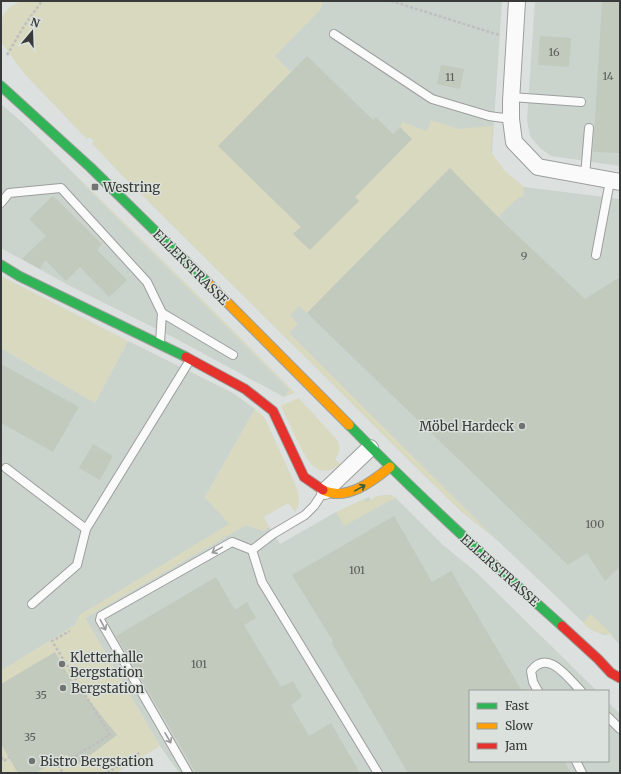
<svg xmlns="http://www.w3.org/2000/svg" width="621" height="774" font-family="Merriweather,serif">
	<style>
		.built { fill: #cbd3cd }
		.green { fill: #d8d9bf }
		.building { fill: #c2c9bd }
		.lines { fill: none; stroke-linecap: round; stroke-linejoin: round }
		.lane-casing { stroke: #9c9f9d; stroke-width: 10 }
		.street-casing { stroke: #9c9f9d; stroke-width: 18 }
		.fast-casing { stroke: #9c9f9d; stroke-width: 11 }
		.slow-casing { stroke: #9c9f9d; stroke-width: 11 }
		.jam-casing { stroke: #9c9f9d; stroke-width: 11 }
		.path { stroke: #bfbfbf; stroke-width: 2.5; stroke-dasharray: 3 2; stroke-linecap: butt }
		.lane { stroke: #fafafa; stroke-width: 8 }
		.street { stroke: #fafafa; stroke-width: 16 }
		.fast { stroke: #30b455; stroke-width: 9 }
		.slow { stroke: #ff9f0a; stroke-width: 9 }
		.jam { stroke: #e5322d; stroke-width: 9 }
		.oneway { stroke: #355f41 }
		.oneway2 { stroke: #989a99 }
		.poi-dot { fill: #717472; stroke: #dbe1dd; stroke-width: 1.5 }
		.labels { text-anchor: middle; stroke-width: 3; stroke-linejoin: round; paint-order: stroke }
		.number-label { font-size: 11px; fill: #5a5e59 }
		.poi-label { font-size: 13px; fill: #373a38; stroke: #dbe1dd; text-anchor: start }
		.street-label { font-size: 13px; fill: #373a38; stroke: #dbe1dd }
	</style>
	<rect width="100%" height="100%" fill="#dce0de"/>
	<g class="built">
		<path d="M45,1H502L490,182L524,187L620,199V645L610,634L604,635L594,631L586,625L497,540L462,512L431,482L119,172L92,143L94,141L90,137L87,139L24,73Z"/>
		<path d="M535,1H620V166L551,156L540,148L530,136L527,120Z"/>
		<path d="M1,104L23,123L290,390L284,397L171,336L70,286L1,248Z"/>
		<path d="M128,341L233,393L255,409L205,497L230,524L80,615L75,625L1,671V348L95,403Z"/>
		<path d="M391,495L396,498L443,545L477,573L597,691H470V761H608V702L620,714V773H179L160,746L85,618L246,525L264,531L269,527L280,544L336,512L365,499L369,497L371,500L378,496Z"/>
	</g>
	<g class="green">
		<path d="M21,1H323L321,9L275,56L291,72L219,146L301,227L293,234L310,250L359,201L355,197L412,139L400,127L403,122L427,131L431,120L459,129L493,126L491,152L504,170L524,187L523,197H519L498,217L450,168L307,313L299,306L290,315L298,324L289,333L495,538L462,512L431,482L119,172L92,143L94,141L90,137L87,139L24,73L3,45L1,40V21L4,14L11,6Z"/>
		<path d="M23,123L196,293L295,393L284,397L290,390Z"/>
		<path d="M1,276L128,341L95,403L1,348Z"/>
		<path d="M299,398L337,440C341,448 340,452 335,459L340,464C316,484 305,455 296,438C291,427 286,417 281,406Z"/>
		<path d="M255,409L264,417L296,486C299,496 301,503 295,512L288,503L264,517L269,527L264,531L246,525L85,618L160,746L116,773H1V671L75,625L80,615L229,524L205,497Z"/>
		<path d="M391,495L396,498L387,502L344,526L336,512L365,499L366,502L378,496Z"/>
		<path d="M591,614L614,636V639L610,634C599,635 590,630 583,623Z"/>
	</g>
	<g class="building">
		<path d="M602,1H620V153L593,152Z"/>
		<path d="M540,36L571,38L569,67L538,65Z"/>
		<path d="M307,56L373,120L376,117L393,134L400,127L412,139L355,197L359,201L310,250L293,234L301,227L218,146Z"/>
		<path d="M441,65L464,69L460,89L437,84Z"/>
		<path d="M450,168L498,217L585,299L620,277V566L605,581L587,553L568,565L307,313Z"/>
		<path d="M53,196L102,244L97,250L127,280L109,297L80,267L66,281L45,260L40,269L22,259L46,236L29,219Z"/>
		<path d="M1,364L79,407L53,452L1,423Z"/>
		<path d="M93,444L113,456L100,480L79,468Z"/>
		<path d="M394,516L432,582L451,571L522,691H470V761H564L571,773H408L331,642L333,641L292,575Z"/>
		<path d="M216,577L235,610L247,602L256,618L244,625L281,687L293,681L302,697L291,705L309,736L331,723L360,773H196L116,636Z"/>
		<path d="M55,652L69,676L117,735L73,768L67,755L36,773H18L1,744V684Z"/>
	</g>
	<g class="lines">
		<g class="lane-casing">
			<g id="lane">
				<path d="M334,34L432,99L489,116L511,119"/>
				<path d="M511,97L581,102"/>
				<path d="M585,176L589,128"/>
				<path d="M1,203L9,193L61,188L147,282L162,313L160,342"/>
				<path d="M596,255L610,181"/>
				<path d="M162,313L233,355"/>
				<path d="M6,468L86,529L190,360"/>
				<path d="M324,491L314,506L305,515L273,534L252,550L262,582L378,773"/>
				<path d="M32,604L77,565L86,529"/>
				<path d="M538,691L533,682L531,671C548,648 568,678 581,691"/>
				<path d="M608,717L620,729"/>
				<path d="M576,761L582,773"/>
				<path d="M188,773L100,620L101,616L232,542L252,550"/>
			</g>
		</g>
		<g class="street-casing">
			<g id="street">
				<path d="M517,1L511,101V119L514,142L538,167L620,182"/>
				<path d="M325,491L370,448"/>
			</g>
		</g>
		<g class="fast-casing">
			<g id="fast">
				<path d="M1,86L90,167L208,283"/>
				<path d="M1,265L19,276L186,357"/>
				<path d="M349,425C417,495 489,561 562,626"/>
			</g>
		</g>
		<g class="slow-casing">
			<g id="slow">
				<path d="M208,283L349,425"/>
				<path d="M323,490C346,502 373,481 390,467"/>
			</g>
		</g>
		<g class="jam-casing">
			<g id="jam">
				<path d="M186,357L245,389L273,411L304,477L323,490"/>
				<path d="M562,626L598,659L611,673L620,678"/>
			</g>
		</g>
		<g class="path">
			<path d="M391,1L499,35"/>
			<path d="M7,55L24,26L42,1"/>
			<path d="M1,757L4,761L9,757"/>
			<path d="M55,761L63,773"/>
			<path d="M58,766L110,735L52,641L70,631"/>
			<path d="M107,773L141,752"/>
		</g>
		<use href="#lane" class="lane"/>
		<use href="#street" class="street"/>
		<use href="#fast" class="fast"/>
		<use href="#slow" class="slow"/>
		<use href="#jam" class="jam"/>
	</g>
	<defs><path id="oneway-shaft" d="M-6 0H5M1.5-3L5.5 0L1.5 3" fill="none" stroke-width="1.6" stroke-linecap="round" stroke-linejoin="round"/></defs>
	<use class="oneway" href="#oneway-shaft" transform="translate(360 488) rotate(-29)"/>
	<g class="oneway2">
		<use href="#oneway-shaft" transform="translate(217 550) rotate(151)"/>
		<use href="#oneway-shaft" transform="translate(103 625) rotate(62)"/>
		<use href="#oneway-shaft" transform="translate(168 738) rotate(60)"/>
	</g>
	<g class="poi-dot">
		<rect x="91" y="183" width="8" height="8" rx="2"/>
		<circle cx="522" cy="426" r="4"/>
		<circle cx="62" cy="664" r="4"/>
		<circle cx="63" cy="688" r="4"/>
		<circle cx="32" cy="761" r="4"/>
	</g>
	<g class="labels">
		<g class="number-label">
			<text x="554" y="56">16</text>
			<text x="608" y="80">14</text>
			<text x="450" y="81">11</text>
			<text x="524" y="260">9</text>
			<text x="595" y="528">100</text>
			<text x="357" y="574">101</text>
			<text x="199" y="668">101</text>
			<text x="41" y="699">35</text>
			<text x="30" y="741">35</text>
		</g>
		<g class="poi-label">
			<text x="103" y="192">Westring</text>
			<text x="514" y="431" text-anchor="end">Möbel Hardeck</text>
			<text x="70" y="662">Kletterhalle<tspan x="70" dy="15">Bergstation</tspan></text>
			<text x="71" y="693">Bergstation</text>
			<text x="40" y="766">Bistro Bergstation</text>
		</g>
		<g class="street-label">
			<text transform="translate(191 267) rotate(45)" y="5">ELLERSTRASSE</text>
			<text transform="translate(500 570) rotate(42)" y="5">ELLERSTRASSE</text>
		</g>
	</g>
	<rect width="621" height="774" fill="none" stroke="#373a38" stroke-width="4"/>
	<rect x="469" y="690" width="140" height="72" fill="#dbe1dd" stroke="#999e9b"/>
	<rect x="477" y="703" width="20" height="6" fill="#30b455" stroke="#999e9b"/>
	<text x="505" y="710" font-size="12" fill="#373a38">Fast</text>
	<rect x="477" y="723" width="20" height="6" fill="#ff9f0a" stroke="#999e9b"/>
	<text x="505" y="730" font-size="12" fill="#373a38">Slow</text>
	<rect x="477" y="743" width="20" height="6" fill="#e5322d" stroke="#999e9b"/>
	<text x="505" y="750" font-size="12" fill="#373a38">Jam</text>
	<g transform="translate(32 32) rotate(19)" stroke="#dbe1dd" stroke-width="3" paint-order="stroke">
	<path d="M0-3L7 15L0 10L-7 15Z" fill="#373a38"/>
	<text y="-6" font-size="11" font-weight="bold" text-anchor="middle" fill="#373a38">N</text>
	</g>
</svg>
